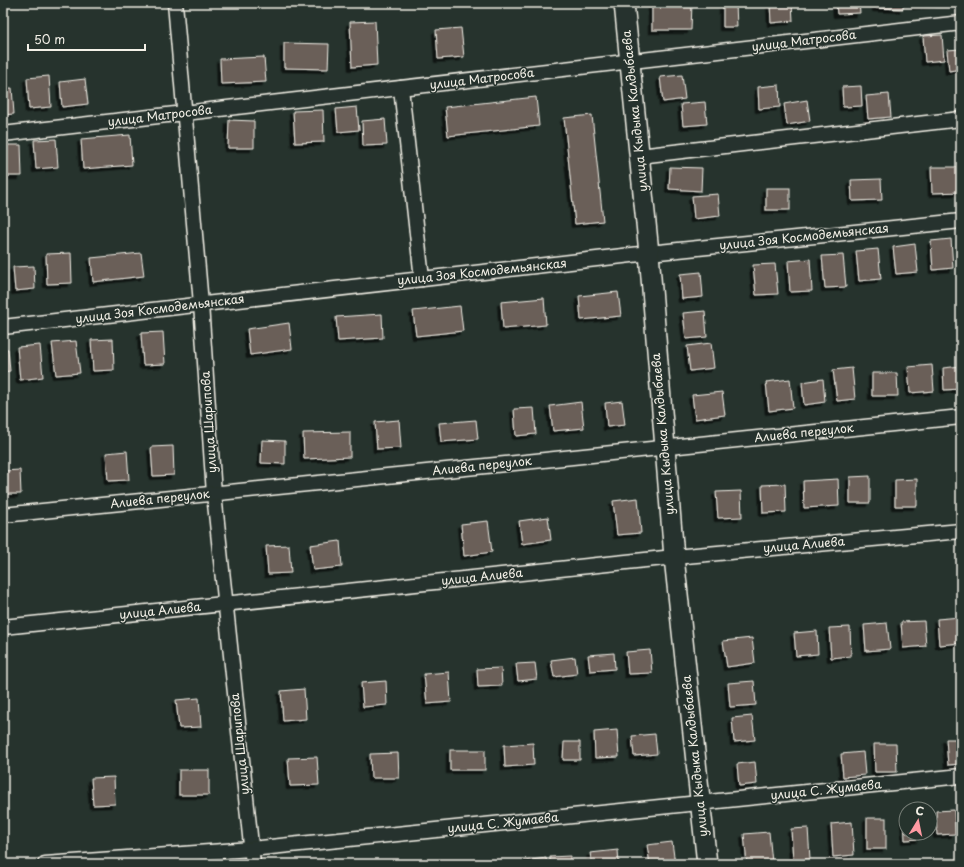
<svg xmlns="http://www.w3.org/2000/svg" width="964" height="867" font-family="'Playpen Sans',sans-serif">
	<style>
		.building { fill: #6a5e59; stroke: #f4f1e8; filter: url(#shadow) }
		.lines { fill: none; stroke-linecap: round; stroke-linejoin: round }
		.street-casing { stroke: #f4f1e8; stroke-width: 17 }
		.secondary-casing { stroke: #f4f1e8; stroke-width: 22 }
		.street { stroke: #26332d; stroke-width: 14 }
		.secondary { stroke: #26332d; stroke-width: 19 }
		.labels { text-anchor: middle; stroke-width: 3; stroke-linejoin: round; paint-order: stroke }
		.street-label { font-size: 12px; fill: #f4f1e8; stroke: #26332d }
	</style>
	<defs>
		<filter id="shadow"><feDropShadow dx="-3.5" dy="3.5" stdDeviation="0" flood-color="#0009"/></filter>
	</defs>
	<rect width="100%" height="100%" fill="#26332d"/>
	<filter id="ink" filterUnits="userSpaceOnUse"><feTurbulence type="fractalNoise" baseFrequency=".025" numOctaves="2"/><feDisplacementMap in="SourceGraphic" scale="8" xChannelSelector="R" yChannelSelector="G"/><feConvolveMatrix kernelMatrix="1 2 1 2 8 2 1 2 1" color-interpolation-filters="sRGB"/></filter>
	<g filter="url(#ink)">
		<g class="building">
			<path d="M652,3H692L691,30H652Z"/>
			<path d="M770,3H792L793,21L771,23Z"/>
			<path d="M836,3H859L860,13L837,14Z"/>
			<path d="M876,3H903V9L876,8Z"/>
			<path d="M914,3H939V4L915,6Z"/>
			<path d="M736,4L737,27H723V5Z"/>
			<path d="M375,21L377,65L352,67L350,22Z"/>
			<path d="M461,28L464,57L438,59L436,30Z"/>
			<path d="M942,35L944,60L925,62L923,36Z"/>
			<path d="M284,43L329,44L328,69L284,68Z"/>
			<path d="M961,49V69L949,71L947,50Z"/>
			<path d="M264,57L266,82L221,84L220,59Z"/>
			<path d="M682,75L685,99L663,102L660,77Z"/>
			<path d="M49,76L51,107L29,109L27,78Z"/>
			<path d="M85,79L88,104L62,107L60,82Z"/>
			<path d="M779,85L780,107L759,109L758,87Z"/>
			<path d="M861,86L862,106L843,107L842,87Z"/>
			<path d="M12,88L14,114L3,115V89Z"/>
			<path d="M889,94L891,117L868,119L866,96Z"/>
			<path d="M536,97L539,126L448,136L445,107Z"/>
			<path d="M807,100L810,121L787,125L784,104Z"/>
			<path d="M705,102L707,124L683,126L681,104Z"/>
			<path d="M357,107L359,130L338,132L336,109Z"/>
			<path d="M323,110L324,142L295,143L293,111Z"/>
			<path d="M592,115L603,221L575,224L564,118Z"/>
			<path d="M385,119L387,145L363,146L362,121Z"/>
			<path d="M229,120L254,121V148H228Z"/>
			<path d="M130,135L132,165L83,169L81,139Z"/>
			<path d="M56,139L58,167L36,169L34,140Z"/>
			<path d="M3,145H21L22,176H3Z"/>
			<path d="M670,167L702,168L701,191L669,189Z"/>
			<path d="M931,167H961V192L932,193Z"/>
			<path d="M881,179L882,200L852,201L851,180Z"/>
			<rect x="766" y="188" width="24" height="22"/>
			<path d="M718,194L720,216L694,219L692,196Z"/>
			<path d="M951,239L953,268L933,270L931,241Z"/>
			<path d="M915,244L918,272L896,274L893,247Z"/>
			<path d="M878,249L881,279L859,281L856,251Z"/>
			<path d="M71,253L72,283L47,284L46,254Z"/>
			<path d="M141,253L144,276L93,282L91,258Z"/>
			<path d="M843,255L846,287L825,288L822,256Z"/>
			<path d="M810,259L812,291L790,292L788,261Z"/>
			<path d="M775,264L778,294L756,295L753,265Z"/>
			<path d="M34,266L35,289L15,291L13,267Z"/>
			<path d="M3,267L5,291H3Z"/>
			<path d="M701,272L703,297L682,299L680,274Z"/>
			<path d="M618,292L621,316L581,320L579,296Z"/>
			<path d="M544,298L546,325L503,329L501,302Z"/>
			<path d="M460,306L463,331L416,336L413,311Z"/>
			<path d="M705,311L707,337L686,339L683,313Z"/>
			<path d="M382,314L383,338L338,341L336,317Z"/>
			<path d="M289,323L292,349L250,355L247,329Z"/>
			<path d="M163,332L165,364L143,365L141,333Z"/>
			<path d="M113,339L114,370L93,371L91,340Z"/>
			<path d="M76,341L80,373L56,375L52,343Z"/>
			<path d="M711,343L714,368L690,371L687,346Z"/>
			<path d="M40,345L43,377L20,380L17,347Z"/>
			<path d="M3,349H8L10,371L3,372Z"/>
			<path d="M932,365L934,391L910,393L908,367Z"/>
			<path d="M961,366V389L944,390L943,368Z"/>
			<path d="M852,368L855,399L837,401L833,370Z"/>
			<path d="M872,373H897L898,396H872Z"/>
			<path d="M790,379L793,408L769,411L766,382Z"/>
			<path d="M823,379L825,402L804,405L802,382Z"/>
			<path d="M722,392L725,415L695,419L692,395Z"/>
			<path d="M622,401L625,425L607,427L605,403Z"/>
			<path d="M581,402L584,428L553,431L550,406Z"/>
			<path d="M534,408L536,434L516,436L514,409Z"/>
			<path d="M399,420L401,448L377,449L375,422Z"/>
			<path d="M476,420L478,439L441,442L439,423Z"/>
			<path d="M350,432V457L304,459L303,433Z"/>
			<path d="M262,440L285,441V464L261,463Z"/>
			<path d="M173,446L174,475L153,476L151,447Z"/>
			<path d="M127,451L129,480L108,481L106,453Z"/>
			<path d="M20,470L21,494H3V471Z"/>
			<path d="M870,476V503H850V477Z"/>
			<path d="M838,479L839,506L804,508L803,481Z"/>
			<path d="M917,479V506H895V480Z"/>
			<path d="M785,484L786,512L763,513L762,485Z"/>
			<path d="M741,491L742,517L718,518L716,492Z"/>
			<path d="M638,498L641,533L617,535L613,501Z"/>
			<path d="M548,517L551,540L522,544L519,521Z"/>
			<path d="M488,521L492,552L464,556L461,524Z"/>
			<path d="M340,541L342,567L313,570L310,545Z"/>
			<path d="M289,545L291,573L268,574L266,546Z"/>
			<path d="M961,617V643L939,645L937,619Z"/>
			<path d="M924,621L926,646L903,648L901,622Z"/>
			<path d="M887,623L890,649L866,651L864,625Z"/>
			<path d="M850,627L851,656L831,658L829,628Z"/>
			<path d="M817,631L818,654L796,656L794,633Z"/>
			<path d="M752,638L755,663L727,667L723,641Z"/>
			<path d="M650,650L652,673L628,674L626,652Z"/>
			<path d="M614,653L615,669L590,671L588,655Z"/>
			<path d="M575,657L577,674L554,677L551,660Z"/>
			<path d="M535,663L537,679L518,681L516,664Z"/>
			<path d="M501,668L502,686L478,687L477,669Z"/>
			<path d="M449,672L451,702L427,704L424,674Z"/>
			<path d="M386,681L387,705L363,707L361,683Z"/>
			<path d="M754,681L756,705L730,707L728,683Z"/>
			<path d="M304,689L306,719L283,721L281,691Z"/>
			<path d="M199,698L201,727L179,728L176,700Z"/>
			<path d="M752,716L755,740L734,742L732,718Z"/>
			<path d="M3,719L6,743H3Z"/>
			<path d="M617,730L619,757L595,758L594,732Z"/>
			<path d="M655,734L657,754L634,756L632,736Z"/>
			<path d="M946,739H961V764L948,765Z"/>
			<path d="M564,742H580V760H563Z"/>
			<path d="M533,743L534,765L505,767L504,745Z"/>
			<path d="M874,744H896L897,772H875Z"/>
			<rect x="450" y="750" width="35" height="20"/>
			<path d="M863,752L865,775L843,777L841,754Z"/>
			<path d="M398,753L399,778H371L370,754Z"/>
			<path d="M317,757L319,785L290,786L288,758Z"/>
			<path d="M755,762L757,784L739,786L737,764Z"/>
			<rect x="179" y="770" width="30" height="25"/>
			<path d="M114,777L115,804L93,805L91,778Z"/>
			<path d="M954,810L955,834L937,835L936,811Z"/>
			<path d="M904,815H906V833H920V839L905,840Z"/>
			<rect x="867" y="818" width="19" height="31"/>
			<path d="M852,822L854,855L833,857L831,824Z"/>
			<path d="M808,828L810,859L793,860L791,829Z"/>
			<path d="M769,832L772,863L747,864L744,834Z"/>
			<path d="M672,842L675,864H650L647,845Z"/>
			<path d="M618,850L619,864H592L590,853Z"/>
			<path d="M570,856V864H550V857Z"/>
			<path d="M546,858L547,864H524V861Z"/>
		</g>
		<g class="lines">
			<g class="street-casing">
				<g id="street">
					<path d="M175,3L201,304L214,494L253,864"/>
					<path d="M401,88L422,279"/>
					<path d="M3,134L961,23"/>
					<path d="M639,156L961,119"/>
					<path d="M3,327L649,253L961,221"/>
					<path d="M3,515C322,484 642,449 961,417"/>
					<path d="M3,627L674,557L961,531"/>
					<path d="M45,864L251,849L961,776"/>
				</g>
			</g>
			<g class="secondary-casing">
				<path id="secondary" d="M624,3L649,253L674,557L707,864"/>
			</g>
			<use href="#street" class="street"/>
			<use href="#secondary" class="secondary"/>
		</g>
	</g>
	<g class="labels">
		<g class="street-label">
			<text transform="translate(804 41) rotate(-7)" y="4">улица Матросова</text>
			<text transform="translate(482 79) rotate(-7)" y="4">улица Матросова</text>
			<text transform="translate(635 111) rotate(-96)" y="4">улица Кыдыка Калдыбаева</text>
			<text transform="translate(160 116) rotate(-7)" y="4">улица Матросова</text>
			<text transform="translate(804 237) rotate(-6)" y="4">улица Зоя Космодемьянская</text>
			<text transform="translate(482 272) rotate(-6)" y="4">улица Зоя Космодемьянская</text>
			<text transform="translate(160 309) rotate(-7)" y="4">улица Зоя Космодемьянская</text>
			<text transform="translate(209 422) rotate(-94)" y="4">улица Шарипова</text>
			<text transform="translate(804 433) rotate(-6)" y="4">Алиева переулок</text>
			<text transform="translate(663 434) rotate(-95)" y="4">улица Кыдыка Калдыбаева</text>
			<text transform="translate(482 466) rotate(-6)" y="4">Алиева переулок</text>
			<text transform="translate(160 499) rotate(-6)" y="4">Алиева переулок</text>
			<text transform="translate(804 545) rotate(-5)" y="4">улица Алиева</text>
			<text transform="translate(482 577) rotate(-6)" y="4">улица Алиева</text>
			<text transform="translate(160 611) rotate(-6)" y="4">улица Алиева</text>
			<text transform="translate(240 744) rotate(-96)" y="4">улица Шарипова</text>
			<text transform="translate(695 756) rotate(-96)" y="4">улица Кыдыка Калдыбаева</text>
			<text transform="translate(826 790) rotate(-6)" y="4">улица С. Жумаева</text>
			<text transform="translate(503 823) rotate(-6)" y="4">улица С. Жумаева</text>
		</g>
	</g>
	<rect width="964" height="867" fill="none" stroke="#26332d" stroke-width="16"/>
	<rect x="8" y="8" width="948" height="851" fill="none" stroke="#f4f1e8" stroke-width="1.5" filter="url(#ink)"/>
	<g transform="translate(918 821) rotate(10)"><circle r="19" fill="#26332d" stroke="#787f78"/>
	<path d="M0-3L7 15L0 10L-7 15Z" fill="#ff9aa2"/>
	<text y="-6" font-size="11" font-weight="bold" text-anchor="middle" fill="#f4f1e8">С</text>
	</g>
	<path d="M28 44v6h117v-6" fill="none" stroke="#f4f1e8" stroke-width="2"/>
	<text x="34" y="44" font-size="12" fill="#f4f1e8" stroke="#26332d" stroke-width="3" paint-order="stroke">50 m</text>
</svg>
